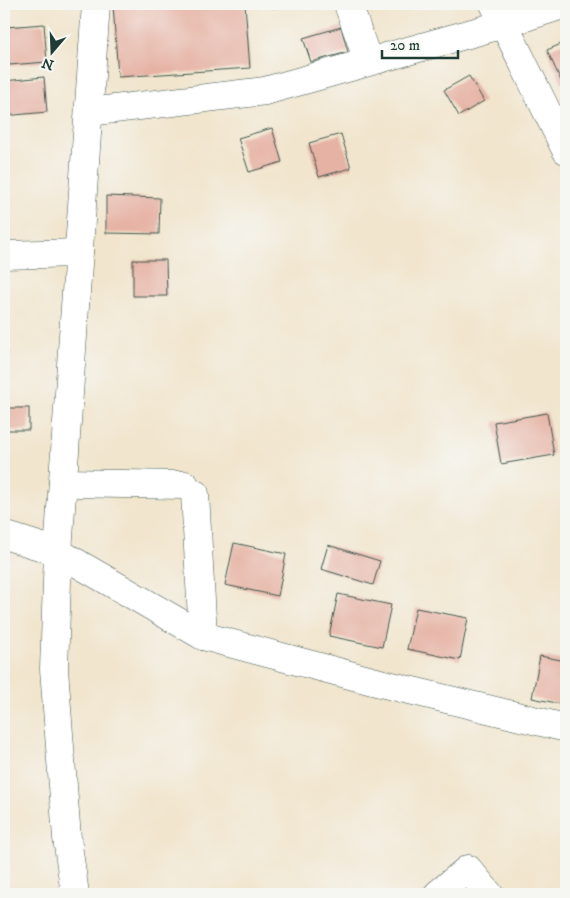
<svg xmlns="http://www.w3.org/2000/svg" width="570" height="898" font-family="'IM FELL DW Pica',serif">
	<style>
		.building { fill: #e6b2a4 }
		.lines { fill: none; stroke-linecap: round; stroke-linejoin: round }
		.minor-casing { stroke: #3e564b; stroke-width: 29 }
		.minor { stroke: #fff; stroke-width: 28 }
	</style>
	<rect width="100%" height="100%" fill="#f6f6f2"/>
	<filter id="ink" filterUnits="userSpaceOnUse"><feTurbulence type="fractalNoise" baseFrequency=".02" numOctaves="2"/><feDisplacementMap in="SourceGraphic" scale="10" xChannelSelector="R" yChannelSelector="G"/><feConvolveMatrix kernelMatrix="1 2 1 2 8 2 1 2 1" color-interpolation-filters="sRGB"/></filter>
	<filter id="wash" filterUnits="userSpaceOnUse"><feTurbulence type="fractalNoise" baseFrequency=".0096" numOctaves="4" result="noise"/><feDisplacementMap in="SourceGraphic" scale="20" xChannelSelector="R" yChannelSelector="G"/><feGaussianBlur stdDeviation="1.12" result="paint"/><feColorMatrix in="noise" values="0 0 0 0 0 0 0 0 0 0 0 0 0 0 0 0 0 1.4 0 .05"/><feComposite in="paint" operator="in"/></filter>
	<g filter="url(#wash)">
		<rect width="100%" height="100%" fill="#f1e5cd"/>
		<g id="blocks">
			<g class="building">
				<path d="M113,4H245L250,68L118,77Z"/>
				<path d="M271,4H287L273,8Z"/>
				<path d="M44,24L47,62L9,65L6,27Z"/>
				<path d="M341,27L348,52L311,62L303,38Z"/>
				<path d="M566,42V81L562,83L547,50Z"/>
				<path d="M469,76L484,101L459,116L444,90Z"/>
				<path d="M44,77L47,112L4,116V81Z"/>
				<path d="M272,128L282,162L249,172L238,138Z"/>
				<path d="M341,134L351,168L319,177L309,143Z"/>
				<path d="M106,196L160,198L159,234L106,233Z"/>
				<path d="M133,260H166L167,296H133Z"/>
				<rect x="4" y="353" width="3" height="35"/>
				<rect x="4" y="408" width="25" height="22"/>
				<path d="M547,413L554,455L501,464L494,422Z"/>
				<path d="M234,543L286,554L278,596L225,585Z"/>
				<path d="M328,545L380,561L373,585L321,569Z"/>
				<path d="M338,594L391,605L382,647L329,636Z"/>
				<path d="M416,608L468,618L460,660L407,649Z"/>
				<path d="M540,656L566,661V705L532,698Z"/>
			</g>
		</g>
	</g>
	<g filter="url(#ink)">
		<use href="#blocks" fill-opacity="0" stroke="#3e564b" stroke-width="1"/>
		<g class="lines">
			<g class="minor-casing">
				<g id="minor">
					<path d="M348,4L368,61"/>
					<path d="M494,4L566,150"/>
					<path d="M89,112L265,91L504,24L566,4"/>
					<path d="M4,255L79,253"/>
					<path d="M63,483L185,485"/>
					<path d="M195,494L203,636"/>
					<path d="M4,535L58,552L203,636L380,683L566,728"/>
					<path d="M75,894L67,838L54,669L58,552L96,4"/>
					<path d="M438,894L468,869L489,894"/>
				</g>
			</g>
			<use href="#minor" class="minor"/>
		</g>
	</g>
	<rect width="570" height="898" fill="none" stroke="#f6f6f2" stroke-width="20"/>
	<g transform="translate(52 52) rotate(199)" stroke="#f6f6f2" stroke-width="4" paint-order="stroke">
	<path d="M0-4L9 19L0 12L-9 19Z" fill="#1f3d34"/>
	<text y="-8" font-size="14" font-weight="bold" text-anchor="middle" fill="#1f3d34">N</text>
	</g>
	<path d="M382 50v8h76v-8" fill="none" stroke="#1f3d34" stroke-width="2.5"/>
	<text x="390" y="50" font-size="15" fill="#1f3d34" stroke="#f6f6f2" stroke-width="4" paint-order="stroke">20 m</text>
</svg>
